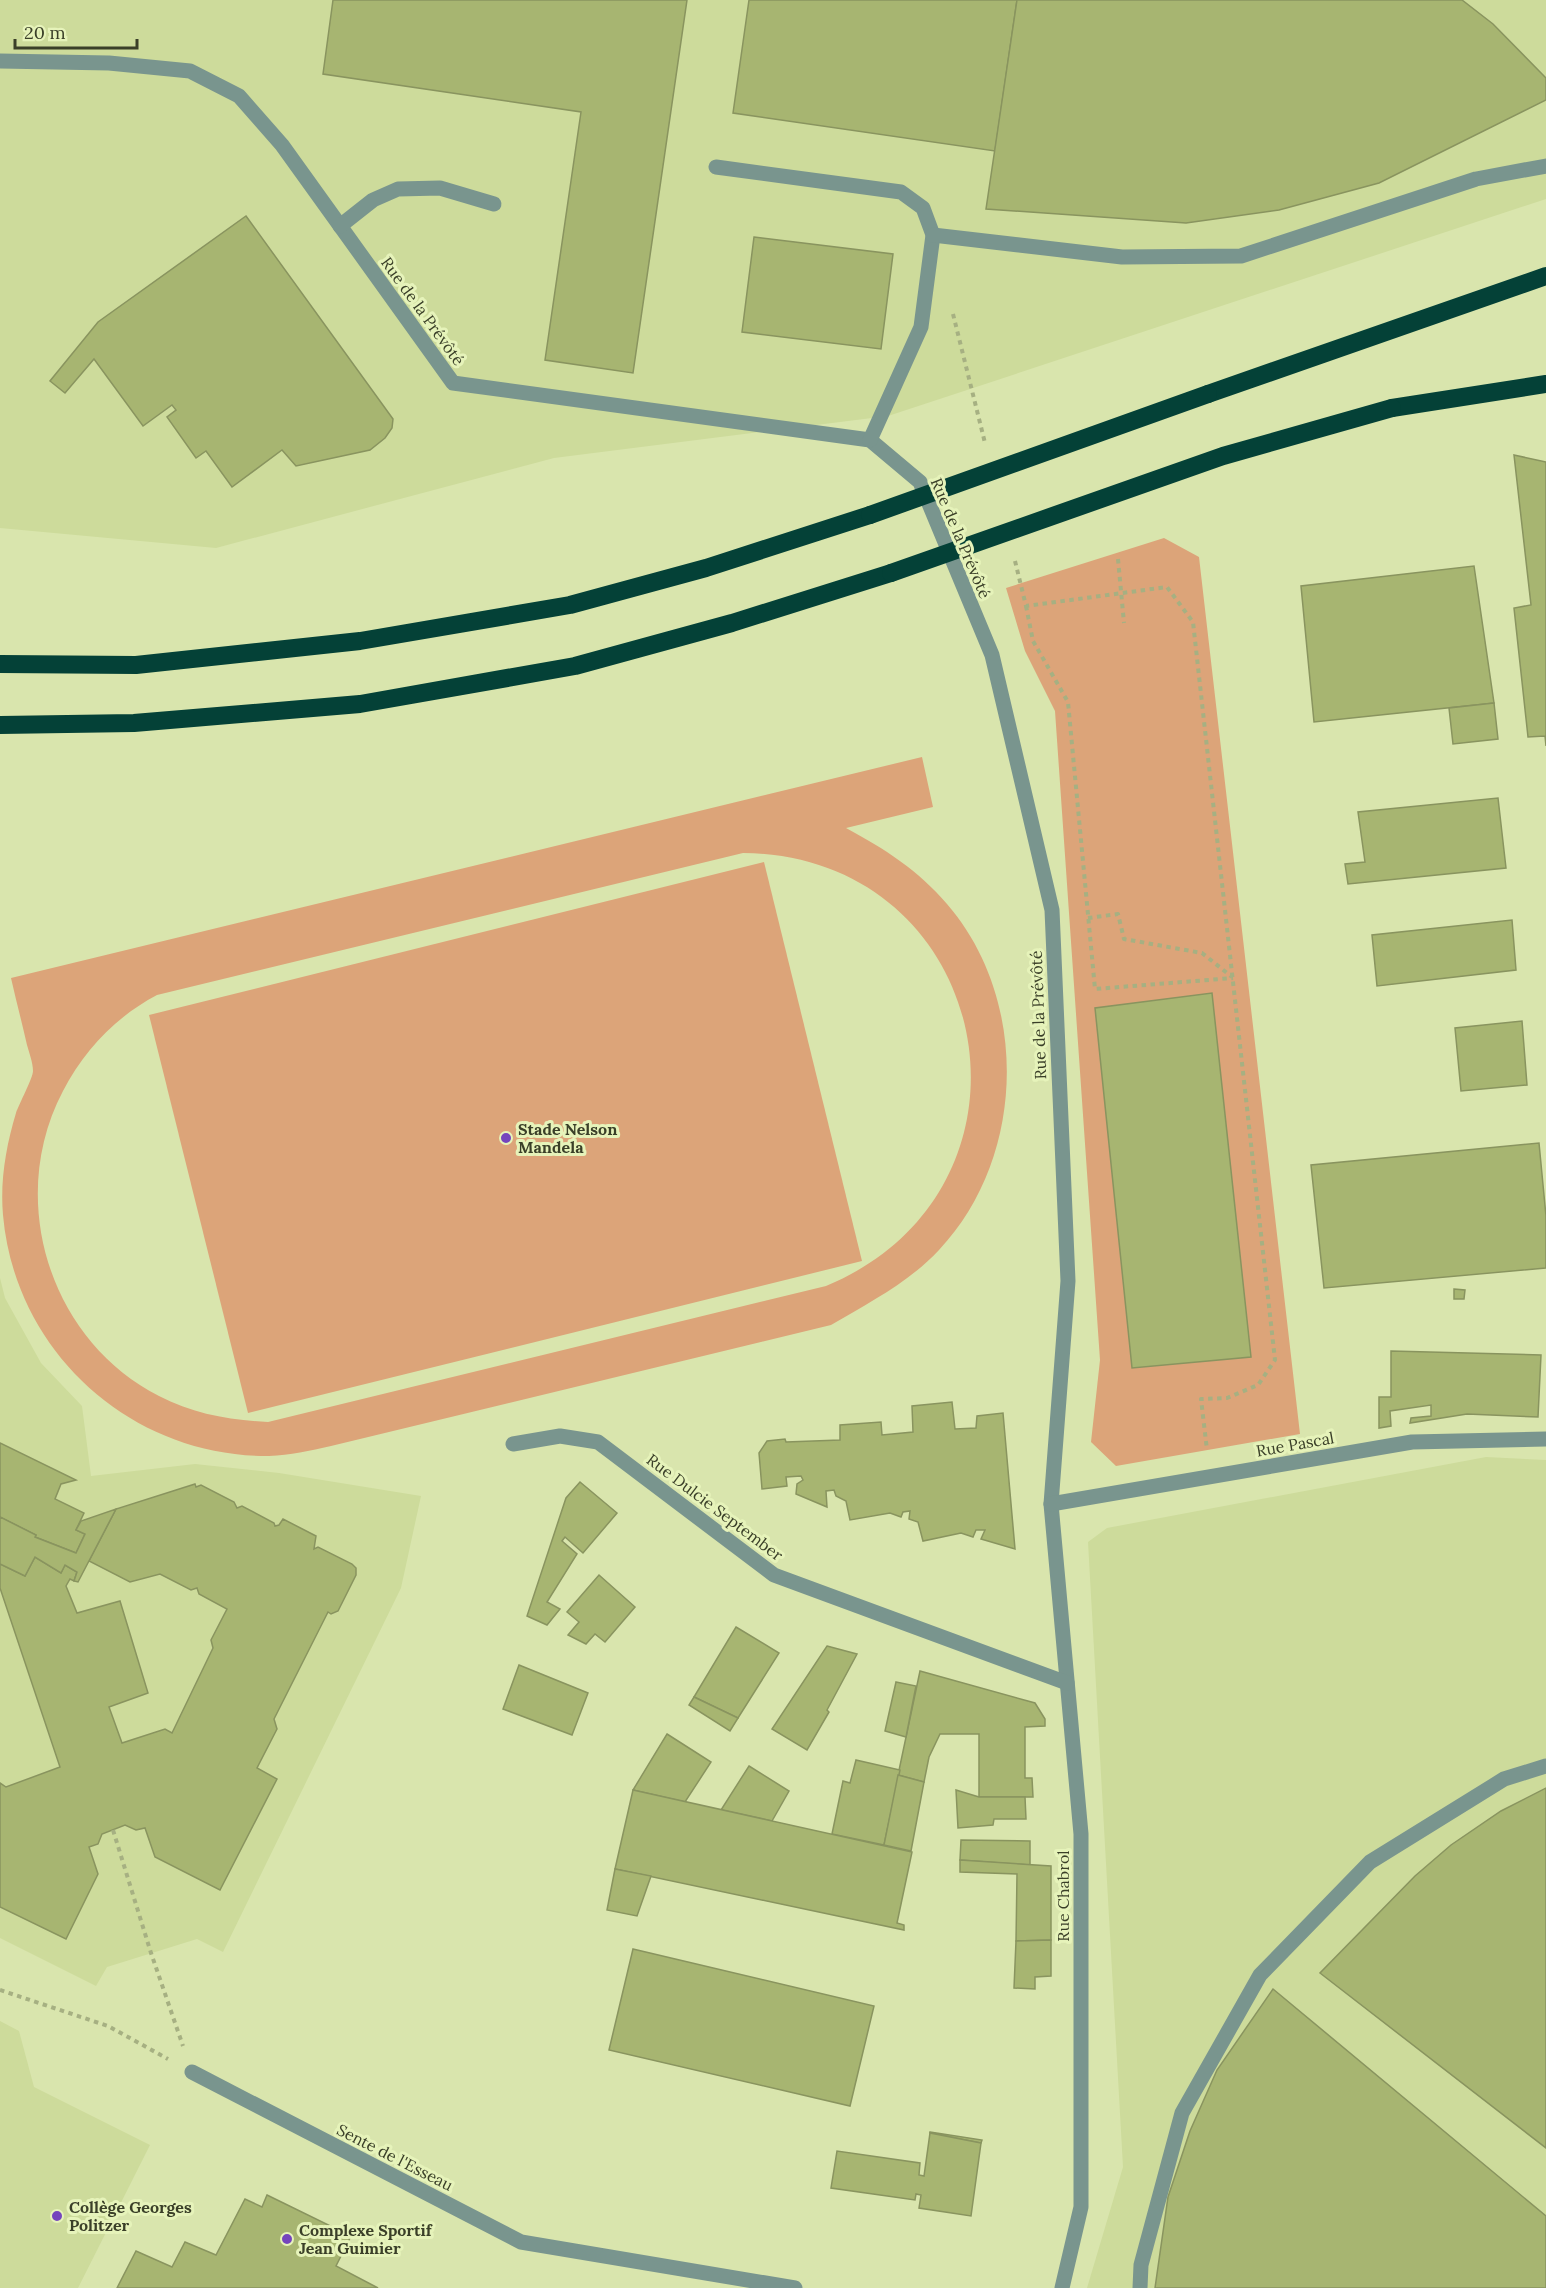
<svg xmlns="http://www.w3.org/2000/svg" width="1546" height="2288" font-family="Lora,serif">
	<style>
		.built { fill: #cddb9b }
		.green { fill: #dca479; fill-rule: evenodd }
		.building { fill: #a7b571; stroke: #89945f; stroke-width: 1.5 }
		.lines { fill: none; stroke-linecap: round; stroke-linejoin: round }
		.path { stroke: #a6b082; stroke-width: 4; stroke-dasharray: 4.5 4.5; stroke-linecap: butt }
		.minor { stroke: #79958e; stroke-width: 15 }
		.highway { stroke: #044137; stroke-width: 18 }
		.highway-bridge { stroke: #044137; stroke-width: 18 }
		.poi-dot { fill: #7545bd; stroke: #e6f3ba; stroke-width: 2 }
		.labels { text-anchor: middle; stroke-width: 6; stroke-linejoin: round; paint-order: stroke }
		.street-label { font-size: 16px; fill: #3a3f28; stroke: #e6f3ba }
		.poi-label { font-size: 16px; font-weight: bold; fill: #3a3f28; stroke: #e6f3ba; text-anchor: start }
	</style>
	<rect width="100%" height="100%" fill="#d9e5ad"/>
	<g class="built">
		<path d="M0,0H1546V199L888,416L554,458L216,548L0,528Z"/>
		<path d="M0,1278L5,1298L41,1363L82,1406L91,1476L195,1464L279,1473L421,1496L401,1588L223,1952L197,1939L107,1967L96,1986L0,1938Z"/>
		<path d="M1486,1457L1546,1460V2288H1087L1123,2167L1088,1542L1107,1528Z"/>
		<path d="M0,2021L19,2031L34,2087L150,2145L78,2288H0Z"/>
	</g>
	<g class="green">
		<path d="M1164,538L1199,557L1300,1434L1116,1466L1091,1442L1100,1360L1055,711L1025,651L1006,588Z"/>
		<path d="M922,757L933,807L846,828C885,849 918,870 947,904C1030,1000 1026,1158 939,1250C908,1283 870,1302 831,1325L331,1446C310,1451 290,1455 269,1456C131,1457 15,1352 3,1215C0,1181 6,1146 16,1113C19,1104 33,1078 33,1071C33,1063 29,1052 27,1045C22,1023 16,1000 11,978ZM743,853C996,856 1059,1189 826,1286L268,1422C230,1420 193,1414 159,1396C49,1340 6,1199 63,1091C84,1050 117,1016 157,995Z"/>
		<path d="M764,862L862,1261L248,1413L149,1015Z"/>
	</g>
	<g class="building">
		<path d="M333,0H687L633,373L545,360L581,112L323,74Z"/>
		<path d="M749,0H1017L995,151L733,113Z"/>
		<path d="M1017,0H1462L1493,24L1546,78V100L1379,183L1279,210L1186,223L986,209Z"/>
		<path d="M246,216L393,419L392,428L385,438L370,450L296,466L282,450L232,487L206,451L196,458L167,417L176,410L172,405L143,426L94,359L65,393L50,381L98,322Z"/>
		<path d="M754,237L893,254L881,349L742,332Z"/>
		<path d="M1514,455L1546,462V746L1545,736L1528,737L1514,608L1531,605Z"/>
		<path d="M1474,566L1494,703L1314,722L1301,586Z"/>
		<path d="M1494,703L1498,739L1453,744L1449,708Z"/>
		<path d="M1498,798L1506,868L1348,884L1345,864L1365,862L1358,812Z"/>
		<path d="M1512,920L1516,970L1377,986L1372,935Z"/>
		<path d="M1212,993L1251,1357L1132,1368L1095,1008Z"/>
		<path d="M1522,1021L1527,1085L1461,1091L1455,1028Z"/>
		<path d="M1539,1143L1546,1216V1268L1324,1288L1311,1165Z"/>
		<path d="M1454,1289L1465,1290L1464,1299H1454Z"/>
		<path d="M1391,1351L1541,1355L1538,1417L1467,1414L1410,1423L1411,1418L1431,1416V1405L1390,1411L1391,1426L1379,1428V1397H1391Z"/>
		<path d="M952,1402L955,1429L976,1428L977,1416L1003,1413L1015,1549L981,1539L985,1530H976L973,1537L961,1533L923,1541L918,1522L909,1519L910,1511L903,1512L901,1517L890,1513L850,1520L846,1501L836,1496L834,1490L826,1491L827,1507L796,1494L797,1484L803,1480L801,1476L786,1477L787,1486L762,1489L759,1453L767,1441L785,1439L786,1442L840,1440V1425L881,1422L882,1435L913,1432L912,1406Z"/>
		<path d="M0,1443L76,1480L61,1484L55,1499L84,1513L76,1530L85,1534L76,1553L35,1537L36,1535L0,1517Z"/>
		<path d="M580,1482L617,1513L583,1553L565,1537L562,1541L577,1554L547,1602L560,1609L547,1625L527,1616L566,1498Z"/>
		<path d="M195,1484L196,1487L201,1485L234,1502L237,1508L242,1506L274,1523L275,1526L279,1525L283,1519L316,1536L314,1549L318,1547L352,1564L356,1568V1575L338,1611L331,1614L328,1612L274,1719L277,1729L257,1768L277,1779L220,1890L155,1857L145,1828L136,1830L125,1825L102,1834L98,1844L89,1847L98,1874L66,1939L0,1907V1783L6,1787L60,1767L0,1588V1564L25,1576L35,1557L61,1573L65,1565L77,1572L74,1581L70,1579L66,1586L77,1613L120,1601L148,1693L109,1707L122,1743L165,1729L172,1733L213,1648L211,1640L227,1609L199,1594L197,1588L191,1590L160,1574L130,1582L89,1561L116,1509Z"/>
		<path d="M116,1509L78,1582L74,1581L77,1572L65,1565L61,1573L35,1557L25,1576L0,1564V1517L36,1535L35,1537L76,1553L85,1534L76,1530L81,1521Z"/>
		<path d="M599,1575L635,1607L605,1642L595,1634L586,1644L568,1635L579,1622L567,1612Z"/>
		<path d="M736,1627L779,1653L738,1718L694,1697Z"/>
		<path d="M827,1646L857,1654L827,1710L829,1712L807,1750L772,1729Z"/>
		<path d="M519,1665L588,1693L572,1735L503,1709Z"/>
		<path d="M920,1671L1035,1703L1045,1719V1726L1025,1727V1778H1032L1033,1797H979V1734H940L929,1757L924,1782L898,1775Z"/>
		<path d="M896,1682L916,1686L906,1737L885,1731Z"/>
		<path d="M694,1697L738,1718L730,1731L689,1705Z"/>
		<path d="M667,1734L711,1762L685,1802L633,1790Z"/>
		<path d="M856,1760L900,1770L884,1845L832,1834L843,1781L850,1783Z"/>
		<path d="M749,1766L789,1791L772,1821L721,1810Z"/>
		<path d="M898,1775L924,1782L911,1851L884,1845Z"/>
		<path d="M1546,1788V2148L1320,1973L1415,1876L1451,1845L1501,1811Z"/>
		<path d="M633,1790L912,1852L897,1923L904,1925V1930L615,1869Z"/>
		<path d="M956,1790L979,1797H1025L1026,1819H994L993,1825L958,1828Z"/>
		<path d="M961,1840L1030,1841V1865L960,1860Z"/>
		<path d="M960,1860L1051,1866V1940L1016,1941L1017,1874L960,1872Z"/>
		<path d="M615,1869L651,1876L637,1916L607,1910Z"/>
		<path d="M1051,1940V1976L1035,1977V1989L1014,1988L1016,1941Z"/>
		<path d="M633,1949L874,2006L850,2106L609,2050Z"/>
		<path d="M1273,1989L1546,2216V2288H1155L1168,2197L1190,2131L1217,2070Z"/>
		<path d="M930,2132L982,2140L981,2143L930,2133Z"/>
		<path d="M930,2133L981,2143L971,2216L919,2208L921,2195L916,2194L915,2200L831,2188L837,2151L920,2163L919,2175L924,2176Z"/>
		<path d="M267,2195L351,2236L336,2266L378,2288H117L136,2251L172,2267L185,2242L216,2255L245,2199L262,2207Z"/>
	</g>
	<g class="lines">
		<g class="path">
			<path d="M953,314L985,443"/>
			<path d="M1118,559L1124,623"/>
			<path d="M1015,561L1026,606L1167,587L1193,622L1275,1360L1258,1385L1227,1398L1201,1399L1207,1450"/>
			<path d="M1026,606L1033,641L1068,702L1095,989L1233,978"/>
			<path d="M1088,918L1118,914L1124,939L1202,953L1232,977"/>
			<path d="M113,1830L151,1953L183,2046"/>
			<path d="M0,1990L108,2026L168,2059"/>
		</g>
		<g class="minor">
			<path d="M0,61L109,63L190,71L239,96L282,145L453,383L870,440L920,482L992,655L1052,910L1068,1281L1051,1504L1081,1834V2207L1062,2288"/>
			<path d="M716,167L901,192L923,208L933,235L921,327L870,440"/>
			<path d="M340,226L373,200L398,189L440,188L494,204"/>
			<path d="M933,235L1122,257L1241,256L1476,179L1546,166"/>
			<path d="M513,1444L560,1436L598,1442L774,1575L1067,1683"/>
			<path d="M1051,1504L1412,1442L1546,1439"/>
			<path d="M192,2072L521,2242L795,2288"/>
			<path d="M1140,2288L1141,2265L1182,2113L1260,1975L1370,1862L1504,1779L1546,1766"/>
		</g>
		<g class="highway">
			<path d="M1208,394L1546,276"/>
			<path d="M1392,408L1546,384"/>
			<path d="M0,664L136,665L360,641L570,605L706,568L870,515"/>
			<path d="M0,725L134,723L360,704L575,666L732,623L891,573"/>
		</g>
		<g class="highway-bridge">
			<path d="M870,515L1208,394"/>
			<path d="M891,573L1223,456L1392,408"/>
		</g>
	</g>
	<g class="poi-dot">
		<circle cx="506" cy="1138" r="6"/>
		<circle cx="57" cy="2216" r="6"/>
		<circle cx="287" cy="2239" r="6"/>
	</g>
	<g class="labels">
		<g class="street-label">
			<text transform="translate(423 311) rotate(54)" y="6">Rue de la Prévôté</text>
			<text transform="translate(961 538) rotate(67)" y="6">Rue de la Prévôté</text>
			<text transform="translate(1038 1015) rotate(-92)" y="6">Rue de la Prévôté</text>
			<text transform="translate(1295 1444) rotate(-10)" y="6">Rue Pascal</text>
			<text transform="translate(715 1507) rotate(37)" y="6">Rue Dulcie September</text>
			<text transform="translate(1063 1896) rotate(-90)" y="6">Rue Chabrol</text>
			<text transform="translate(395 2157) rotate(27)" y="6">Sente de l'Esseau</text>
		</g>
		<g class="poi-label">
			<text x="518" y="1135">Stade Nelson<tspan x="518" dy="18">Mandela</tspan></text>
			<text x="69" y="2213">Collège Georges<tspan x="69" dy="18">Politzer</tspan></text>
			<text x="299" y="2236">Complexe Sportif<tspan x="299" dy="18">Jean Guimier</tspan></text>
		</g>
	</g>
	<path d="M15 39v9h122v-9" fill="none" stroke="#3a3f28" stroke-width="3"/>
	<text x="24" y="39" font-size="18" fill="#3a3f28" stroke="#e6f3ba" stroke-width="4.5" paint-order="stroke">20 m</text>
</svg>
